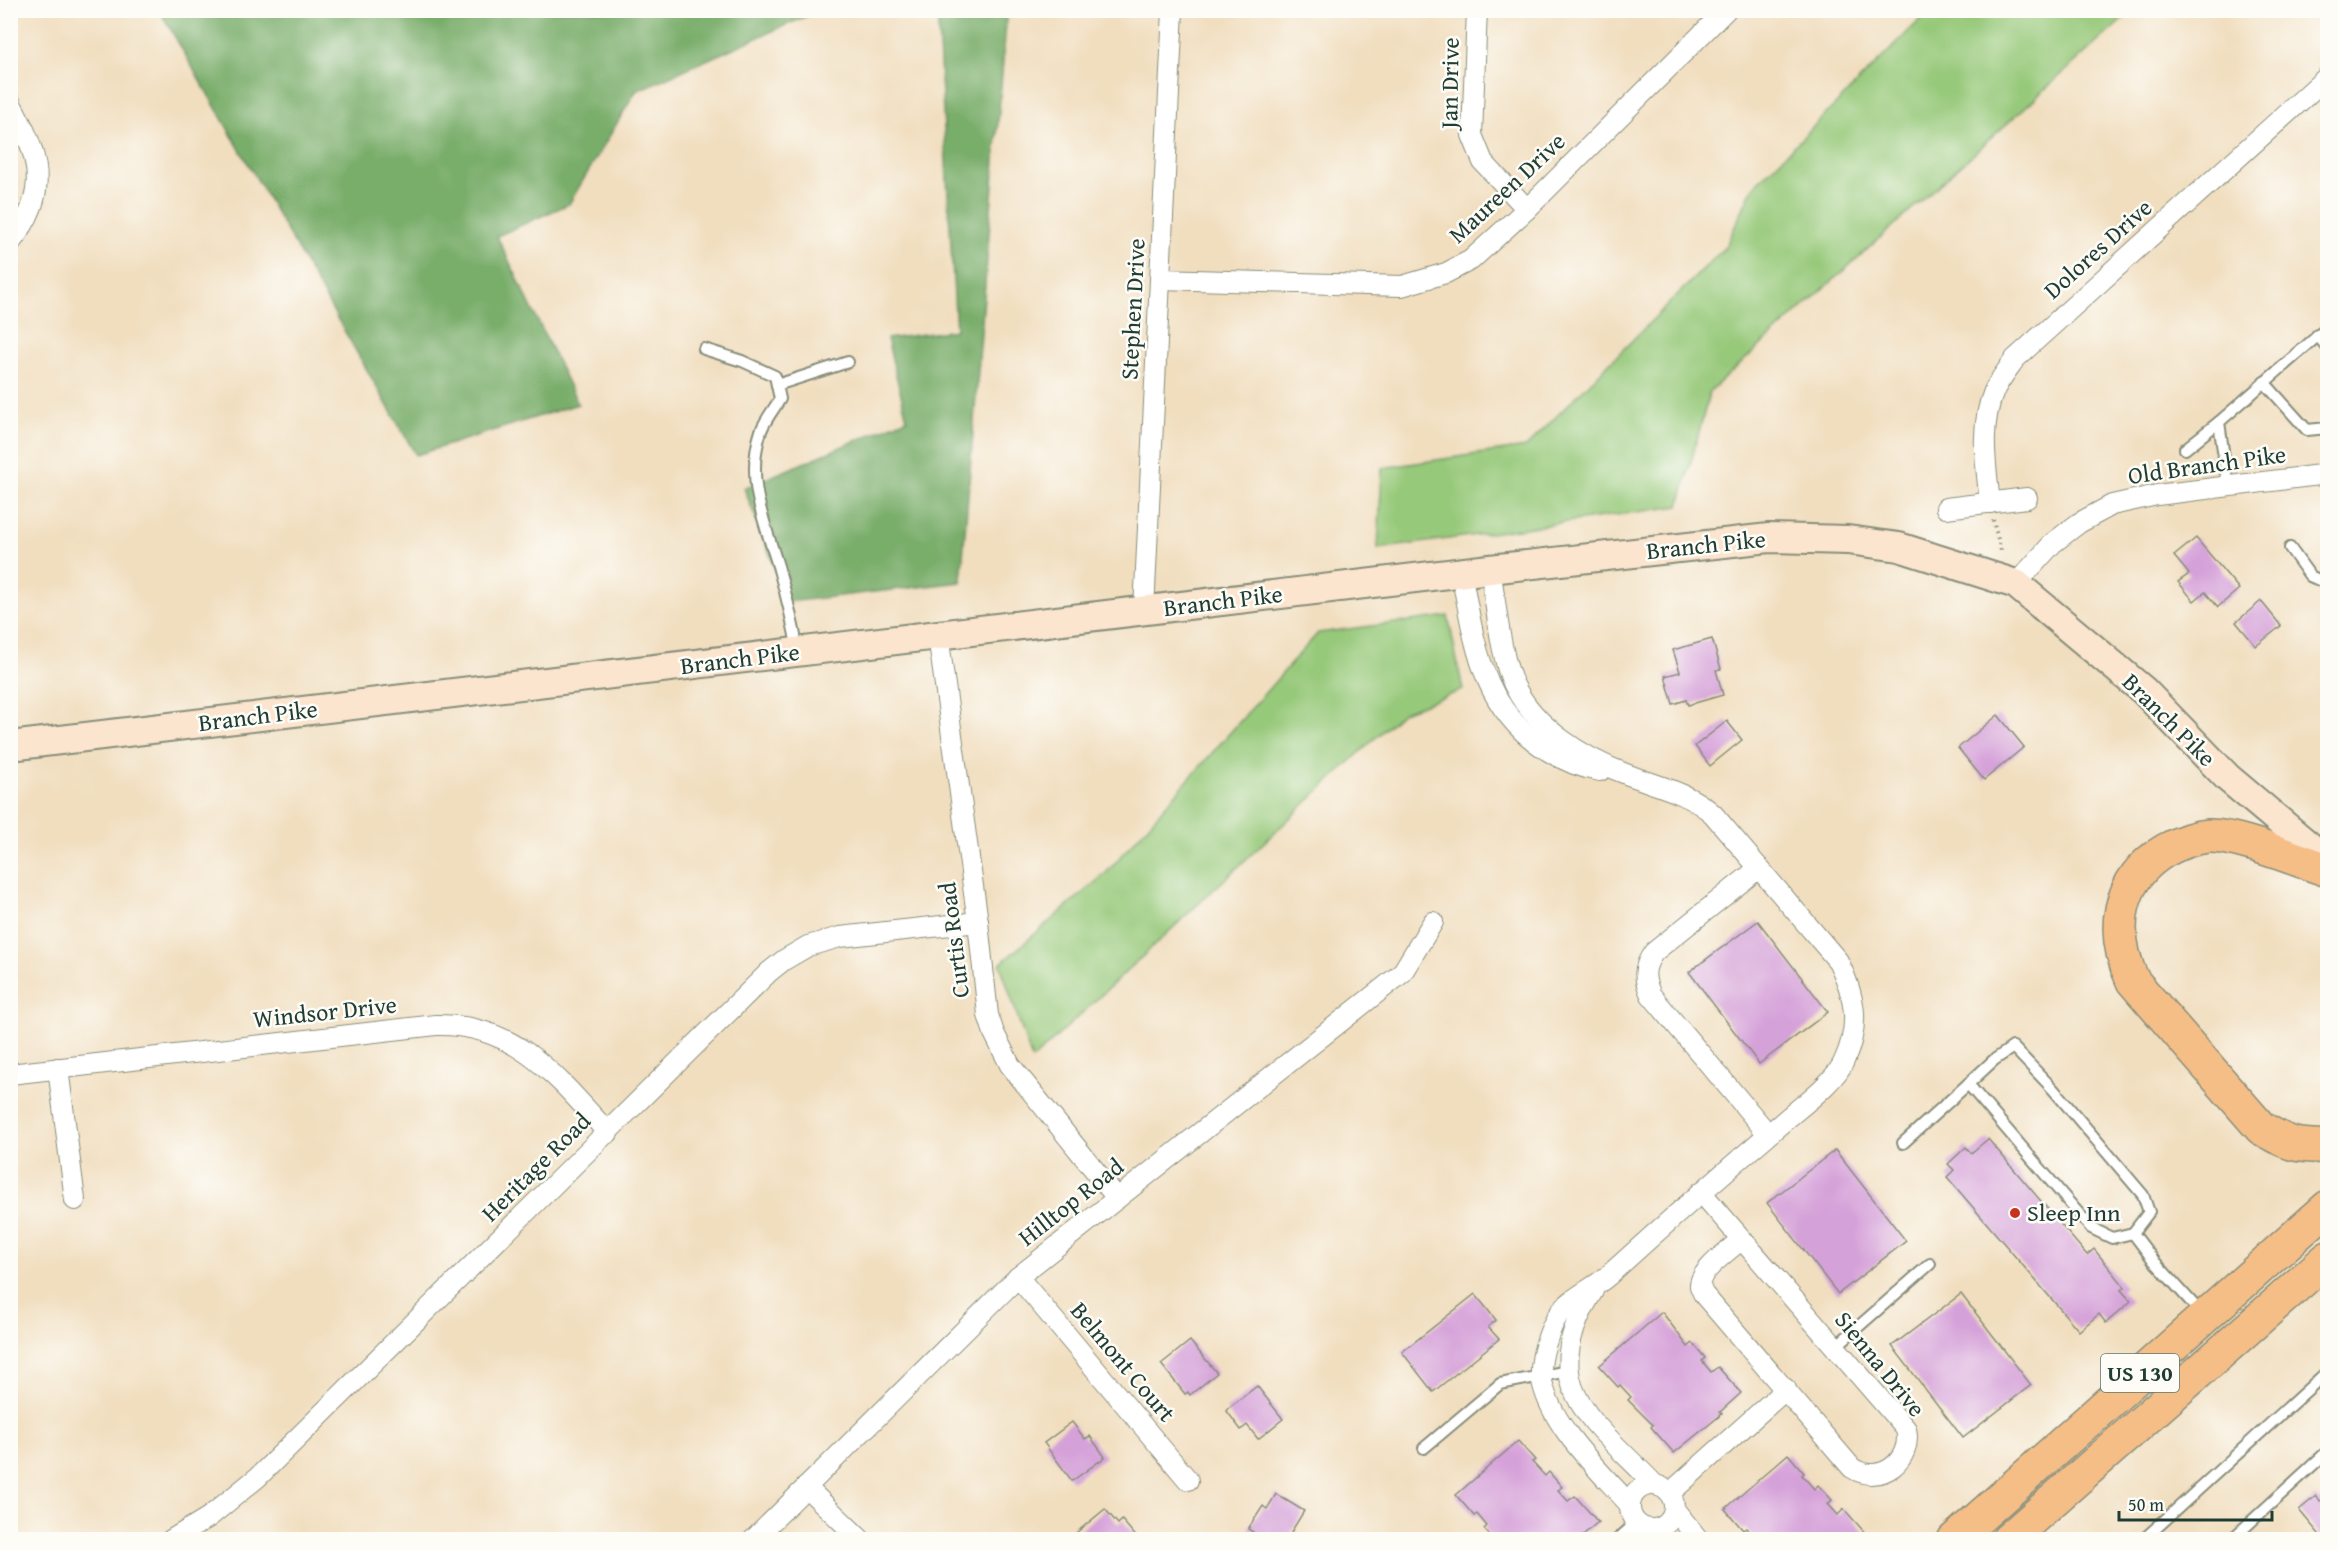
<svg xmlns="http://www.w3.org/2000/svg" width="2338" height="1550" font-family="'Gentium Book Plus',serif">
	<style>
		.green { fill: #97c97a; stroke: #5b8357; stroke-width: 1.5 }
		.forest { fill: #79ad6a; stroke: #4c754f; stroke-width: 1.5 }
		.building { fill: #d5a1d9 }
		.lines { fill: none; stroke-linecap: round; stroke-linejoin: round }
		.lane-casing { stroke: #888e7a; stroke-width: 14 }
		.street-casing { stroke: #888e7a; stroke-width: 22 }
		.secondary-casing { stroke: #888e7a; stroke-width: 32 }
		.highway-casing { stroke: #888e7a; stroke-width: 36 }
		.path { stroke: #888e7a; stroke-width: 4; stroke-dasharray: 1.5 4.5; stroke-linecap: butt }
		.lane { stroke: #fff; stroke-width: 10 }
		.street { stroke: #fff; stroke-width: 20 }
		.secondary { stroke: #fbe5cf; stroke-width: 28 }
		.highway { stroke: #f6be87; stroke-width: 33 }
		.poi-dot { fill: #c8321e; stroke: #fdfcf7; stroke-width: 2 }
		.labels { text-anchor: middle; stroke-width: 5; stroke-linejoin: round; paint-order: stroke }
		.shield { fill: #fdfcf7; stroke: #62766e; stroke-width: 1.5 }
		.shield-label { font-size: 22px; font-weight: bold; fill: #1f3d34 }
		.street-label { font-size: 24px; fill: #1f3d34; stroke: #fdfcf7 }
		.poi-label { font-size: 24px; fill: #1f3d34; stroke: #fdfcf7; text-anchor: start }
	</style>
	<rect width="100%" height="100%" fill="#fdfcf7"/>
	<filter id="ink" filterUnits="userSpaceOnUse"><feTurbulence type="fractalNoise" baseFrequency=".0167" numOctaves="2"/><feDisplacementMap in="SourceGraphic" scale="12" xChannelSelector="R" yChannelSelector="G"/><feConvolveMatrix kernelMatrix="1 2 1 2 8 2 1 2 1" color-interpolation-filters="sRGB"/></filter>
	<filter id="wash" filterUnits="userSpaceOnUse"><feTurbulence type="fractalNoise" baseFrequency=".008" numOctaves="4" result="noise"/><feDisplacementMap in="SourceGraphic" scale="24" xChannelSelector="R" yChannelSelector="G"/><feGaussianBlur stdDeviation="1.35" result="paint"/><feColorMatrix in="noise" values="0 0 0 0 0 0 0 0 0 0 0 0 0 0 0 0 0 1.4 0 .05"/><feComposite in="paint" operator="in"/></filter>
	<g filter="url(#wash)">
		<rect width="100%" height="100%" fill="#f1debf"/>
		<g class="green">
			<path d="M1929,11H2132L1710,391L1679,506L1378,549L1382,468L1526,447L1726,246L1753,187Z"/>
			<path d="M1448,616L1463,690L1403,712L1032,1060L1000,964L1106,873L1318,633Z"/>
		</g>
		<g class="forest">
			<path d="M160,11H818L636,91L569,204L497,236L578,404L416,455Z"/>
			<path d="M937,11H1007L961,582L788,602L744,488L907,419L887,339L956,330Z"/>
		</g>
		<g id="blocks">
			<g class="building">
				<path d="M2196,538L2239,589L2218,607L2205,592L2194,601L2178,582L2189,574L2174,556Z"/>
				<path d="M2261,601L2281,626L2256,646L2236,622Z"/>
				<path d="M1712,639L1721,669L1716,670L1723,695L1688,705L1686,700L1673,704L1665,676L1680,672L1673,650Z"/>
				<path d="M1998,715L2024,747L1984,780L1958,748Z"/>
				<path d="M1727,721L1742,740L1710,766L1695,746Z"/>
				<path d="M1758,921L1828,1012L1759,1064L1689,972Z"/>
				<path d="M1988,1139L2087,1255L2094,1249L2125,1287L2121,1290L2131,1301L2106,1323L2099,1314L2079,1331L1947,1177L1954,1170L1948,1164L1966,1147L1971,1153Z"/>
				<path d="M1835,1150L1906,1241L1838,1294L1767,1203Z"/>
				<path d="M1475,1294L1496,1320L1488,1327L1499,1339L1433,1392L1402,1352Z"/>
				<path d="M1961,1294L2031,1385L1963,1438L1892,1346Z"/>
				<path d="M1662,1312L1688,1347L1693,1343L1705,1358L1702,1361L1711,1372L1718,1367L1741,1393L1720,1412L1722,1414L1674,1453L1651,1427L1653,1425L1628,1400L1631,1397L1620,1385L1618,1387L1599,1366Z"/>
				<path d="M1190,1341L1217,1373L1190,1395L1188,1392L1185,1394L1161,1364Z"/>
				<path d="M1257,1386L1283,1419L1258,1439L1247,1425L1241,1430L1226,1410Z"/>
				<path d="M1072,1422L1085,1439L1090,1436L1105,1457L1072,1481L1044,1443Z"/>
				<path d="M1518,1441L1535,1460L1532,1462L1545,1476L1549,1472L1562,1487L1558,1490L1568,1501L1575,1496L1598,1522L1577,1540H1494L1484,1529L1487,1526L1477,1514L1474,1516L1456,1495Z"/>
				<path d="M1788,1454L1804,1473L1802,1475L1814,1489L1818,1485L1832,1500L1828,1504L1838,1515L1844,1509L1867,1535L1863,1540H1756L1746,1528L1743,1530L1725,1509Z"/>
				<path d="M1276,1494L1304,1511L1291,1532L1297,1536L1294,1540H1254L1250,1537L1253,1532L1248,1529L1263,1506L1267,1509Z"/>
				<path d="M2328,1495V1540H2324L2299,1510L2316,1496L2320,1501Z"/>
				<path d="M1105,1509L1118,1524L1122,1520L1139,1540H1081L1076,1533Z"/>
			</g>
		</g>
	</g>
	<g filter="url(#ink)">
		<use href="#blocks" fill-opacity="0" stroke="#888e7a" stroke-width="1.5"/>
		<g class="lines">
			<g class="lane-casing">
				<g id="lane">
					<path d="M2317,335L2328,348"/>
					<path d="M704,349L742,361L775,376L780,399C774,409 765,420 761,431C745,480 764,520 778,566C786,594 793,622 798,652"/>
					<path d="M2264,382L2307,430L2328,428"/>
					<path d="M777,385L848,362"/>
					<path d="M2185,449L2219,422"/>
					<path d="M2228,486L2219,422L2328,327"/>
					<path d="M2290,548L2310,576L2328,584"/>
					<path d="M1968,1084L1994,1060L2013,1047L2053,1089L2143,1195L2149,1212L2133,1233"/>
					<path d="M1903,1143L1968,1084L2091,1228L2112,1238L2133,1233L2155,1262L2202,1314"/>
					<path d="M1835,1347L1930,1264"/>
					<path d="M1424,1448L1500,1384L1568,1371"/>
					<path d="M1617,1540L1636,1523"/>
					<path d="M2143,1540L2328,1371"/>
					<path d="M2231,1540L2328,1451"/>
				</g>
			</g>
			<g class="street-casing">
				<g id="street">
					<path d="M1477,10L1472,135L1483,162L1527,209"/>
					<path d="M10,102C39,154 52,193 10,243"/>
					<path d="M1160,279L1402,286L1446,273L1471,260L1527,209L1726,10"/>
					<path d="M1990,503C1986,465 1979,427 1994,391C1999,380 2008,369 2015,359L2328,76"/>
					<path d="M1946,508L2027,498"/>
					<path d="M1490,569C1496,601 1500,657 1514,685C1535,728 1583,758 1626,774C1657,786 1688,792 1713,814L1838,961C1855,996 1861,1024 1844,1061C1836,1081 1800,1107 1783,1122C1724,1172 1666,1223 1609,1275C1593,1289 1571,1297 1559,1314C1549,1329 1540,1357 1541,1375C1547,1423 1599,1470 1630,1505"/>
					<path d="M1461,572C1475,642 1480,706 1545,749C1562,760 1581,768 1600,771"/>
					<path d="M2016,584L2053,543L2079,523L2112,505L2157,495L2328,474"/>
					<path d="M1144,610L1173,10"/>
					<path d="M938,635L978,922L988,1015L994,1033L1010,1065L1117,1198"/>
					<path d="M1759,868L1654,952C1643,967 1643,978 1651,995L1768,1134"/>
					<path d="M58,1068L75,1200"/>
					<path d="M10,1074L436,1025C516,1023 558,1078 608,1133"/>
					<path d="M1701,1192C1769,1271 1837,1350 1906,1429C1913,1460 1881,1486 1852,1468L1704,1295C1703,1294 1700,1286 1700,1286C1698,1272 1732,1248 1742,1239"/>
					<path d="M1018,1277L1188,1480"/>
					<path d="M1593,1291C1534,1387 1591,1418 1655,1485"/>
					<circle cx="1652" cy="1507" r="22"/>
					<path d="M806,1487L861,1540"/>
					<path d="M1670,1493L1786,1389"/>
					<path d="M1675,1510L1699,1540"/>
					<path d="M171,1540L209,1517L258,1477L769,972L784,960L808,946L840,937L978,922"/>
					<path d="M753,1540L1018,1277L1402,973L1433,922"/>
				</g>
			</g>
			<g class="secondary-casing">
				<path id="secondary" d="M10,746L1490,569L1769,538L1848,540L1899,547L2016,584L2144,691L2228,778L2328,862"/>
			</g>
			<g class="highway-casing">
				<g id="highway">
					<path d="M2328,870C2299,861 2237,835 2209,836C2194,837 2179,843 2166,850C2116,879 2110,933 2133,981L2261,1128C2288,1144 2296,1147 2328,1146"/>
					<path d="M1954,1540L2328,1207"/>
					<path d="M2008,1540L2328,1258"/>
				</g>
			</g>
			<path class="path" d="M1993,520L2001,551"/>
			<use href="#lane" class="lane"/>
			<use href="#street" class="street"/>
			<use href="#secondary" class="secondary"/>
			<use href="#highway" class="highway"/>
		</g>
	</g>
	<circle class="poi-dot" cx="2015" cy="1213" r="6"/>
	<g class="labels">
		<rect class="shield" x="2101" y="1354" width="78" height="38" rx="4.5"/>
		<g class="shield-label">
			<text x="2140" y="1381">US 130</text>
		</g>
		<g class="street-label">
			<text transform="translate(1450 83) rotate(-89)" y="8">Jan Drive</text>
			<text transform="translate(1507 188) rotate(-43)" y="8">Maureen Drive</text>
			<text transform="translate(2098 249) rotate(-42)" y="8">Dolores Drive</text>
			<text transform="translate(1133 309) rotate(-87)" y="8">Stephen Drive</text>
			<text transform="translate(2207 465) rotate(-8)" y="8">Old Branch Pike</text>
			<text transform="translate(1706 545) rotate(-6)" y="8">Branch Pike</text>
			<text transform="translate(1223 601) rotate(-7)" y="8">Branch Pike</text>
			<text transform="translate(740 659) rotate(-7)" y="8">Branch Pike</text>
			<text transform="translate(258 716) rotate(-7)" y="8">Branch Pike</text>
			<text transform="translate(2169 720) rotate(45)" y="8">Branch Pike</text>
			<text transform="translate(954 940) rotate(-97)" y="8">Curtis Road</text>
			<text transform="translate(325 1012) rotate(-6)" y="8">Windsor Drive</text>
			<text transform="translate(536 1167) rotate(-45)" y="8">Heritage Road</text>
			<text transform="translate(1071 1202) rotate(-38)" y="8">Hilltop Road</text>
			<text transform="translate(1123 1362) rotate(50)" y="8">Belmont Court</text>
			<text transform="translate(1880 1364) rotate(51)" y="8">Sienna Drive</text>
		</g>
		<g class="poi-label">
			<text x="2027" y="1221">Sleep Inn</text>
		</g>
	</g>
	<rect width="2338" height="1550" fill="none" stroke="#fdfcf7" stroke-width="36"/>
	<path d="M2119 1511v9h153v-9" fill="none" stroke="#1f3d34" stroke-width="3"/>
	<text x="2128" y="1511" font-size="18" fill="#1f3d34" stroke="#fdfcf7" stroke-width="4.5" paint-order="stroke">50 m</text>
</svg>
